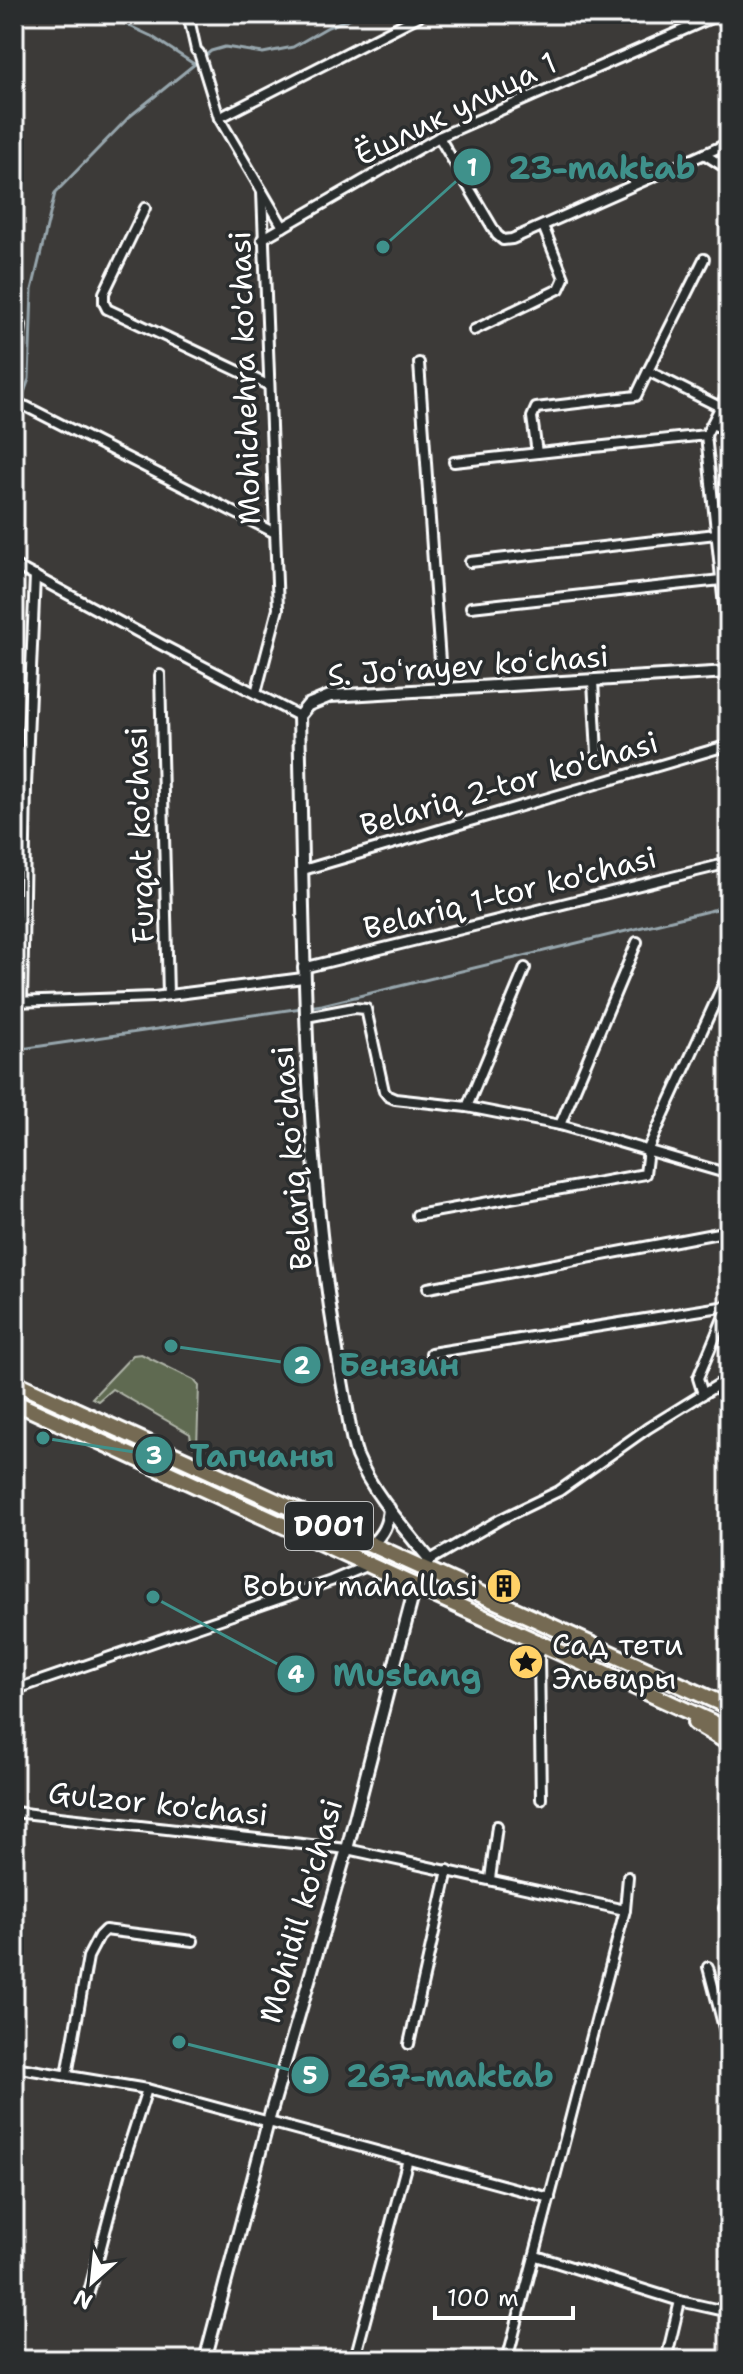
<svg xmlns="http://www.w3.org/2000/svg" width="743" height="2374" font-family="'Shantell Sans',sans-serif">
	<style>
		.green { fill: #5f6a51; stroke: #afb4a8; stroke-width: 2 }
		.lines { fill: none; stroke-linecap: round; stroke-linejoin: round }
		.stream { stroke: #97a6ad; stroke-width: 3 }
		.minor-casing { stroke: #fff; stroke-width: 14 }
		.tertiary-casing { stroke: #fff; stroke-width: 16 }
		.trunk-casing { stroke: #fff; stroke-width: 20 }
		.minor { stroke: #2a2d2e; stroke-width: 8 }
		.tertiary { stroke: #2a2d2e; stroke-width: 10 }
		.trunk { stroke: #746b52; stroke-width: 14 }
		.labels { text-anchor: middle; stroke-width: 7; stroke-linejoin: round; paint-order: stroke }
		.shield { fill: #2a2d2e; stroke: #bfc0c0; stroke-width: 2 }
		.shield-label { font-size: 28px; font-weight: bold; fill: #fff }
		.street-label { font-size: 30px; fill: #fff; stroke: #2a2d2e }
		.poi-label { font-size: 30px; fill: #fff; stroke: #2a2d2e; text-anchor: end }
		.leader { fill: none; stroke: #3f918b; stroke-width: 3 }
		.callout-dot { fill: #3f918b; stroke: #2a2d2e; stroke-width: 3 }
		.mark-label { font-size: 24px; text-anchor: middle; font-weight: bold; fill: #fff }
		.callout-label { font-size: 32px; text-anchor: middle; font-weight: bold; fill: #3f918b; stroke: #2a2d2e; stroke-width: 7; stroke-linejoin: round; paint-order: stroke }
	</style>
	<rect width="100%" height="100%" fill="#3c3a38"/>
	<filter id="ink" filterUnits="userSpaceOnUse"><feTurbulence type="fractalNoise" baseFrequency=".0125" numOctaves="2"/><feDisplacementMap in="SourceGraphic" scale="16" xChannelSelector="R" yChannelSelector="G"/><feConvolveMatrix kernelMatrix="1 2 1 2 8 2 1 2 1" color-interpolation-filters="sRGB"/></filter>
	<g filter="url(#ink)">
		<path class="green" d="M141,1354L194,1380L199,1386L197,1448L192,1446L190,1434L112,1389L98,1401L92,1398L133,1355Z"/>
		<g class="lines">
			<g class="stream">
				<path d="M104,14L151,36L194,64"/>
				<path d="M14,420L29,379L32,290L55,193L129,117L211,51L225,47L263,53L293,47L328,27L361,14"/>
				<path d="M14,1050L322,1005L729,906"/>
			</g>
			<g class="minor-casing">
				<g id="minor">
					<path d="M188,14L196,50L199,53L219,118L262,191L278,609L256,693"/>
					<path d="M189,19L209,14"/>
					<path d="M219,118L423,14"/>
					<path d="M439,137L497,235L503,240L512,239L729,143"/>
					<path d="M704,154L729,170"/>
					<path d="M262,191L283,227"/>
					<path d="M145,208L104,293V303L107,309L268,385"/>
					<path d="M262,239L439,137L720,14"/>
					<path d="M704,259L648,371L720,407"/>
					<path d="M474,330L559,289L564,278L543,226"/>
					<path d="M419,363L442,690"/>
					<path d="M14,385L21,325"/>
					<path d="M14,403L27,407L275,533"/>
					<path d="M712,424L729,432"/>
					<path d="M706,435L729,390"/>
					<path d="M537,453L532,417L536,408L636,396L648,371"/>
					<path d="M454,462L706,435L729,654"/>
					<path d="M470,562L716,534"/>
					<path d="M14,565L162,645L299,716"/>
					<path d="M471,607L721,580"/>
					<path d="M160,675L168,995"/>
					<path d="M593,681L597,753"/>
					<path d="M303,870L729,745"/>
					<path d="M303,968L729,863"/>
					<path d="M14,1002L154,997L303,978"/>
					<path d="M22,1002L26,786L35,576"/>
					<path d="M306,1017L354,1008L366,1009L384,1091L388,1096L395,1099L467,1107L560,1125L729,1174"/>
					<path d="M467,1107L525,968"/>
					<path d="M560,1125L637,942"/>
					<path d="M417,1215L645,1174L648,1149L729,972"/>
					<path d="M428,1288L729,1231"/>
					<path d="M431,1353L727,1306"/>
					<path d="M703,1394L698,1378L729,1304"/>
					<path d="M430,1560L501,1519L559,1491L648,1428L729,1378"/>
					<path d="M14,1690L331,1581L369,1565"/>
					<path d="M541,1799L539,1654L543,1644"/>
					<path d="M14,1812L347,1849L625,1910"/>
					<path d="M490,1879L497,1826"/>
					<path d="M724,1908H729"/>
					<path d="M708,1967L729,2047"/>
					<path d="M409,2044L448,1870"/>
					<path d="M14,2067L147,2089L550,2198"/>
					<path d="M67,2075L88,1957L99,1936L105,1930L193,1941"/>
					<path d="M536,2256L680,2301L729,2312"/>
					<path d="M88,2296L122,2167L147,2089"/>
					<path d="M355,2358L408,2159"/>
					<path d="M507,2360L625,1910L628,1877"/>
					<path d="M666,2360L680,2301"/>
				</g>
			</g>
			<g class="tertiary-casing">
				<g id="tertiary">
					<path d="M371,1545C383,1534 388,1524 389,1508"/>
					<path d="M425,1570L430,1560C404,1528 373,1494 357,1456C351,1439 349,1420 346,1403C340,1371 335,1339 330,1307C302,1111 304,913 299,716L308,705L330,696L729,672"/>
					<path d="M205,2360L268,2122L347,1849L399,1648L412,1599L418,1587"/>
				</g>
			</g>
			<g class="trunk-casing">
				<g id="trunk">
					<path d="M14,1382L729,1707"/>
					<path d="M14,1402L729,1730"/>
					<path d="M695,1723L729,1743"/>
				</g>
			</g>
			<use href="#minor" class="minor"/>
			<use href="#tertiary" class="tertiary"/>
			<use href="#trunk" class="trunk"/>
		</g>
	</g>
	<defs>
		<g id="building-disc" transform="scale(1.8)"><circle r="9.5" fill="#ffd166" stroke="#2a2d2e"/><path d="M-4-6H4V6H1V3H-1V6H-4ZM-2.5-4.3h1.7v1.8h-1.7ZM.8-4.3h1.7v1.8H.8ZM-2.5-1h1.7V.8h-1.7ZM.8-1h1.7V.8H.8Z" fill="#111"/></g>
		<g id="sight-disc" transform="scale(1.8)"><circle r="9.5" fill="#ffd166" stroke="#2a2d2e"/><path d="M0-6L1.8-2.2L6-1.7L2.9 1.2L3.7 5.4L0 3.3L-3.7 5.4L-2.9 1.2L-6-1.7L-1.8-2.2Z" fill="#111"/></g>
	</defs>
	<g fill-rule="evenodd">
		<use href="#building-disc" x="504" y="1586"/>
		<use href="#sight-disc" x="526" y="1662"/>
	</g>
	<g class="labels">
		<rect class="shield" x="285" y="1502" width="88" height="48" rx="6"/>
		<g class="shield-label">
			<text x="329" y="1536">D001</text>
		</g>
		<g class="street-label">
			<text transform="translate(456 109) rotate(-26)" y="10">Ёшлик улица 1</text>
			<text transform="translate(245 378) rotate(-92)" y="10">Mohichehra ko'chasi</text>
			<text transform="translate(468 666) rotate(-4)" y="10">S. Joʻrayev koʻchasi</text>
			<text transform="translate(509 784) rotate(-16)" y="10">Belariq 2-tor ko'chasi</text>
			<text transform="translate(140 835) rotate(-92)" y="10">Furqat ko'chasi</text>
			<text transform="translate(510 893) rotate(-14)" y="10">Belariq 1-tor ko'chasi</text>
			<text transform="translate(292 1158) rotate(-95)" y="10">Belariq koʻchasi</text>
			<text transform="translate(158 1804) rotate(6)" y="10">Gulzor ko'chasi</text>
			<text transform="translate(301 1911) rotate(-74)" y="10">Mohidil ko'chasi</text>
		</g>
		<g class="poi-label">
			<text x="478" y="1596">Bobur mahallasi</text>
			<text x="552" y="1655" text-anchor="start">Сад тети<tspan x="552" dy="34">Эльвиры</tspan></text>
		</g>
	</g>
	<path class="leader" d="M383 247L472 167M171 1346L302 1365M43 1438L154 1455M153 1597L296 1674M179 2042L310 2075"/>
	<g class="callout-dot">
		<circle cx="383" cy="247" r="8"/>
		<circle cx="171" cy="1346" r="8"/>
		<circle cx="43" cy="1438" r="8"/>
		<circle cx="153" cy="1597" r="8"/>
		<circle cx="179" cy="2042" r="8"/>
		<circle cx="472" cy="167" r="20"/>
		<circle cx="302" cy="1365" r="20"/>
		<circle cx="154" cy="1455" r="20"/>
		<circle cx="296" cy="1674" r="20"/>
		<circle cx="310" cy="2075" r="20"/>
	</g>
	<g class="mark-label">
		<text x="472" y="176">1</text>
		<text x="302" y="1374">2</text>
		<text x="154" y="1464">3</text>
		<text x="296" y="1683">4</text>
		<text x="310" y="2084">5</text>
	</g>
	<g class="callout-label">
		<text x="602" y="179">23-maktab</text>
		<text x="399" y="1376">Бензин</text>
		<text x="262" y="1467">Тапчаны</text>
		<text x="407" y="1686">Mustang</text>
		<text x="450" y="2087">267-maktab</text>
	</g>
	<rect width="743" height="2374" fill="none" stroke="#2a2d2e" stroke-width="48"/>
	<rect x="24" y="24" width="695" height="2326" fill="none" stroke="#fff" stroke-width="3" filter="url(#ink)"/>
	<g transform="translate(92 2282) rotate(207)" stroke="#2a2d2e" stroke-width="6" paint-order="stroke">
	<path d="M0-6L14 30L0 20L-14 30Z" fill="#ffffff"/>
	<text y="-12" font-size="22" font-weight="bold" text-anchor="middle" fill="#ffffff">N</text>
	</g>
	<path d="M435 2306v12h138v-12" fill="none" stroke="#ffffff" stroke-width="4"/>
	<text x="447" y="2306" font-size="24" fill="#ffffff" stroke="#2a2d2e" stroke-width="6" paint-order="stroke">100 m</text>
</svg>
